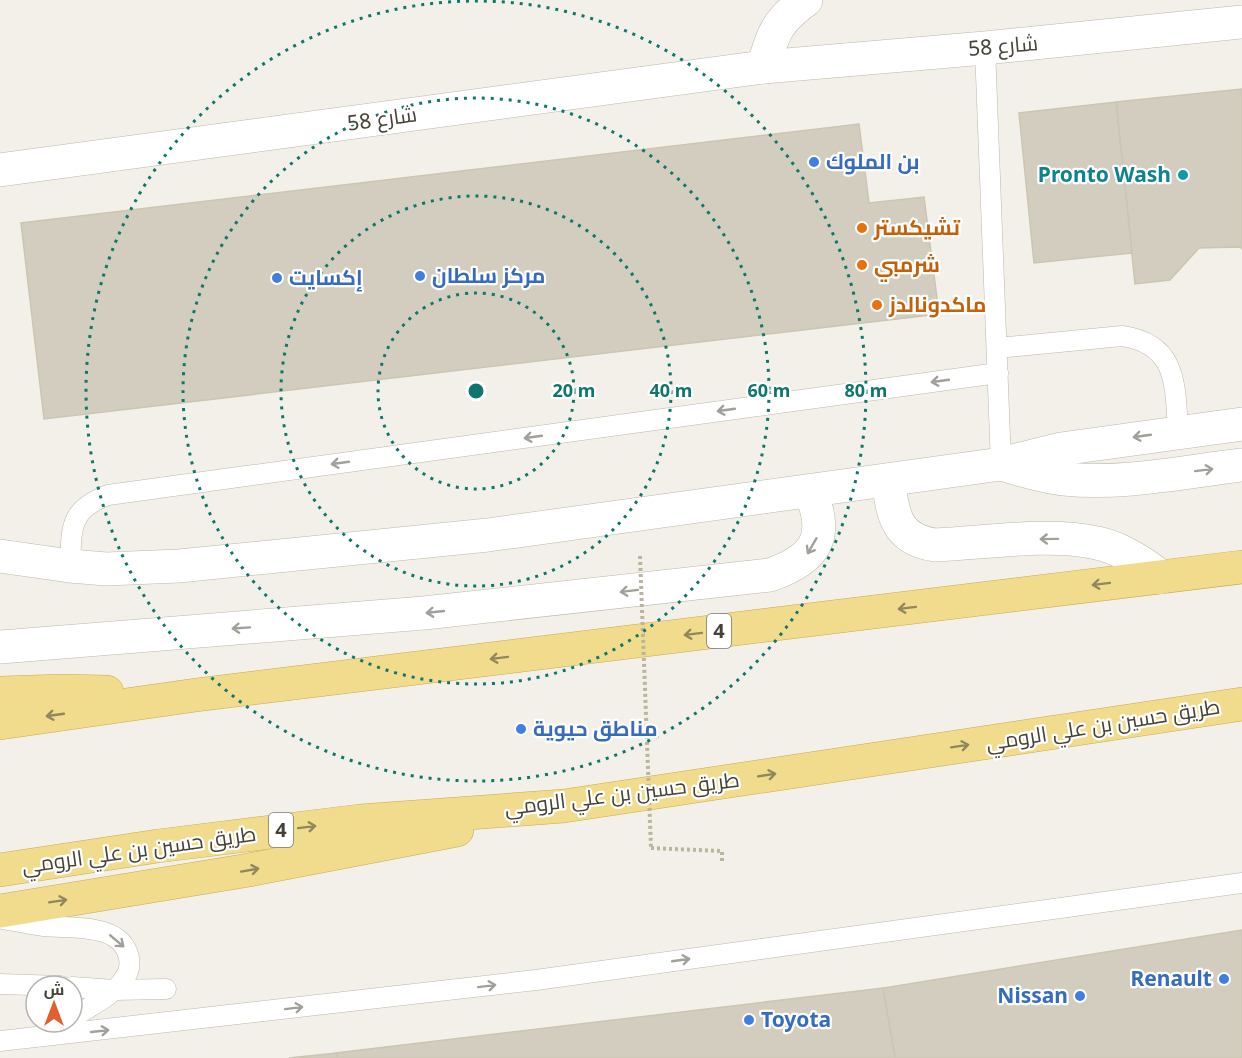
<svg xmlns="http://www.w3.org/2000/svg" width="1242" height="1058" font-family="'Noto Sans',Cairo,sans-serif">
	<style>
		.building { fill: #d2cdbe; stroke: #ccc5b2; stroke-width: 1.5 }
		.lines { fill: none; stroke-linecap: round; stroke-linejoin: round }
		.service-casing { stroke: #bcb8ab; stroke-width: 21 }
		.minor-casing { stroke: #bcb8ab; stroke-width: 34 }
		.trunk-casing { stroke: #cbab48; stroke-width: 34 }
		.path { stroke: #bcb59e; stroke-width: 4; stroke-dasharray: 3 3; stroke-linecap: butt }
		.service { stroke: #fff; stroke-width: 20 }
		.minor { stroke: #fff; stroke-width: 33 }
		.trunk { stroke: #f0dc8c; stroke-width: 33 }
		.path-bridge { stroke: #bcb59e; stroke-width: 4; stroke-dasharray: 3 3; stroke-linecap: butt }
		.oneway { stroke: #a2a09b }
		.oneway2 { stroke: #91875d }
		.ring { fill: none; stroke: #0f766e; stroke-width: 3; stroke-dasharray: 3 6 }
		.shop-dot { fill: #3f7fe0; stroke: #fff; stroke-width: 2 }
		.culture-dot { fill: #0f9aa8; stroke: #fff; stroke-width: 2 }
		.food-dot { fill: #e8710a; stroke: #fff; stroke-width: 2 }
		.labels { text-anchor: middle; stroke-width: 4.5; stroke-linejoin: round; paint-order: stroke }
		.shield { fill: #fff; stroke: #7c7a73; stroke-width: 1.5 }
		.shield-label { font-size: 20px; font-weight: bold; fill: #444137 }
		.street-label { font-size: 21px; fill: #444137; stroke: #fff }
		.shop-label { font-size: 21px; font-weight: bold; fill: #366cbe; stroke: #fff; text-anchor: start }
		.culture-label { font-size: 21px; font-weight: bold; fill: #0d838f; stroke: #fff; text-anchor: end }
		.food-label { font-size: 21px; font-weight: bold; fill: #c56008; stroke: #fff; text-anchor: start }
		.centre { fill: #0f766e; stroke: #fff; stroke-width: 3 }
		.ring-label { font-size: 18px; text-anchor: middle; font-weight: bold; fill: #0f766e; stroke: #fff; stroke-width: 4.5; stroke-linejoin: round; paint-order: stroke }
	</style>
	<rect width="100%" height="100%" fill="#f2f0e8"/>
	<g class="building">
		<path d="M1242,89V249L1240,247L1199,248L1170,280L1135,284L1116,102Z"/>
		<path d="M1116,102L1132,253L1034,263L1019,113Z"/>
		<path d="M859,124L869,203L924,197L939,314L44,419L21,223Z"/>
		<path d="M1242,930V1058H895L883,988Z"/>
		<path d="M883,988L895,1058H337L336,1053Z"/>
		<path d="M336,1053L337,1058H289Z"/>
	</g>
	<g class="lines">
		<g class="service-casing">
			<g id="service">
				<path d="M985,48L1001,464"/>
				<path d="M997,348L1122,336C1178,344 1175,386 1178,431"/>
				<path d="M70,566C72,529 68,510 108,495L998,373"/>
				<path d="M3,919C16,921 30,924 44,926C71,929 122,922 129,958C131,967 127,976 121,983C109,998 87,1007 72,1019"/>
				<path d="M0,984L61,986"/>
				<path d="M72,987L114,990L166,989"/>
				<path d="M0,1041L536,980L1242,883"/>
			</g>
		</g>
		<g class="minor-casing">
			<g id="minor">
				<path d="M763,67C774,32 776,22 806,0"/>
				<path d="M0,170L763,67L985,48L1242,22"/>
				<path d="M1001,464C1022,470 1042,477 1064,479C1123,485 1183,472 1242,465"/>
				<path d="M888,480C893,514 895,539 935,545C984,543 1050,532 1097,543C1121,548 1142,562 1161,577"/>
				<path d="M0,556L70,566L106,569L179,566L488,535L1001,464L1061,449L1242,424"/>
				<path d="M0,647L424,613L770,575C816,559 830,537 810,491"/>
			</g>
		</g>
		<g class="trunk-casing">
			<g id="trunk">
				<path d="M0,693L62,691L107,692"/>
				<path d="M0,723L196,695L1242,567"/>
				<path d="M0,870L158,846L360,821L564,806L1242,704"/>
				<path d="M0,911L249,870L457,830"/>
			</g>
		</g>
		<path class="path" d="M651,848L722,851V862"/>
		<use href="#service" class="service"/>
		<use href="#minor" class="minor"/>
		<use href="#trunk" class="trunk"/>
		<path class="path-bridge" d="M640,556L651,848"/>
	</g>
	<defs><path id="oneway-shaft" d="M-6 0H5M1.5-3L5.5 0L1.5 3" fill="none" stroke-width="1.6" stroke-linecap="round" stroke-linejoin="round" transform="scale(1.5)"/></defs>
	<g class="oneway">
		<use href="#oneway-shaft" transform="translate(940 381) rotate(172)"/>
		<use href="#oneway-shaft" transform="translate(726 410) rotate(172)"/>
		<use href="#oneway-shaft" transform="translate(1142 436) rotate(172)"/>
		<use href="#oneway-shaft" transform="translate(533 437) rotate(172)"/>
		<use href="#oneway-shaft" transform="translate(340 463) rotate(172)"/>
		<use href="#oneway-shaft" transform="translate(1204 470) rotate(-7)"/>
		<use href="#oneway-shaft" transform="translate(1049 539) rotate(179)"/>
		<use href="#oneway-shaft" transform="translate(812 546) rotate(120)"/>
		<use href="#oneway-shaft" transform="translate(629 591) rotate(173)"/>
		<use href="#oneway-shaft" transform="translate(435 612) rotate(174)"/>
		<use href="#oneway-shaft" transform="translate(241 628) rotate(176)"/>
		<use href="#oneway-shaft" transform="translate(117 941) rotate(40)"/>
		<use href="#oneway-shaft" transform="translate(681 960) rotate(-8)"/>
		<use href="#oneway-shaft" transform="translate(487 986) rotate(-7)"/>
		<use href="#oneway-shaft" transform="translate(294 1008) rotate(-7)"/>
		<use href="#oneway-shaft" transform="translate(100 1031) rotate(-6)"/>
	</g>
	<g class="oneway2">
		<use href="#oneway-shaft" transform="translate(1101 584) rotate(173)"/>
		<use href="#oneway-shaft" transform="translate(907 608) rotate(173)"/>
		<use href="#oneway-shaft" transform="translate(693 634) rotate(173)"/>
		<use href="#oneway-shaft" transform="translate(499 658) rotate(173)"/>
		<use href="#oneway-shaft" transform="translate(55 715) rotate(172)"/>
		<use href="#oneway-shaft" transform="translate(960 746) rotate(-9)"/>
		<use href="#oneway-shaft" transform="translate(767 775) rotate(-9)"/>
		<use href="#oneway-shaft" transform="translate(307 827) rotate(-7)"/>
		<use href="#oneway-shaft" transform="translate(250 870) rotate(-10)"/>
		<use href="#oneway-shaft" transform="translate(58 901) rotate(-9)"/>
	</g>
	<g class="ring">
		<circle cx="476" cy="391" r="98"/>
		<circle cx="476" cy="391" r="195"/>
		<circle cx="476" cy="391" r="293"/>
		<circle cx="476" cy="391" r="390"/>
	</g>
	<g class="shop-dot">
		<circle cx="814" cy="162" r="6"/>
		<circle cx="420" cy="276" r="6"/>
		<circle cx="277" cy="278" r="6"/>
		<circle cx="521" cy="729" r="6"/>
		<circle cx="1224" cy="979" r="6"/>
		<circle cx="1080" cy="996" r="6"/>
		<circle cx="749" cy="1020" r="6"/>
	</g>
	<circle class="culture-dot" cx="1183" cy="175" r="6"/>
	<g class="food-dot">
		<circle cx="862" cy="228" r="6"/>
		<circle cx="862" cy="265" r="6"/>
		<circle cx="877" cy="305" r="6"/>
	</g>
	<g class="labels">
		<g class="shield">
			<rect x="707" y="614" width="24" height="34" rx="4.5"/>
			<rect x="269" y="813" width="24" height="34" rx="4.5"/>
		</g>
		<g class="shield-label">
			<text x="719" y="638">4</text>
			<text x="281" y="837">4</text>
		</g>
		<g class="street-label">
			<text transform="translate(1003 46) rotate(-5)" y="7">شارع 58</text>
			<text transform="translate(382 119) rotate(-8)" y="7">شارع 58</text>
			<text transform="translate(1103 725) rotate(-9)" y="7">طريق حسين بن علي الرومي</text>
			<text transform="translate(622 794) rotate(-7)" y="7">طريق حسين بن علي الرومي</text>
			<text transform="translate(139 850) rotate(-8)" y="7">طريق حسين بن علي الرومي</text>
		</g>
		<g class="shop-label">
			<text x="826" y="169">بن الملوك</text>
			<text x="432" y="283">مركز سلطان</text>
			<text x="289" y="285">إكسايت</text>
			<text x="533" y="736">مناطق حيوية</text>
			<text x="1212" y="986" text-anchor="end">Renault</text>
			<text x="1068" y="1003" text-anchor="end">Nissan</text>
			<text x="761" y="1027">Toyota</text>
		</g>
		<g class="culture-label">
			<text x="1171" y="182">Pronto Wash</text>
		</g>
		<g class="food-label">
			<text x="874" y="235">تشيكستر</text>
			<text x="874" y="272">شرمبي</text>
			<text x="889" y="312">ماكدونالدز</text>
		</g>
	</g>
	<circle cx="476" cy="391" r="9" class="centre"/>
	<g class="ring-label">
		<text x="574" y="397">20 m</text>
		<text x="671" y="397">40 m</text>
		<text x="769" y="397">60 m</text>
		<text x="866" y="397">80 m</text>
	</g>
	<g transform="translate(54 1004)"><circle r="28" fill="#ffffff" stroke="#b4b3af" stroke-width="1.5"/>
	<path d="M0-4.5L10 22L0 15L-10 22Z" fill="#e1602f"/>
	<text y="-9" font-size="16" font-weight="bold" text-anchor="middle" fill="#444137">ش</text>
	</g>
</svg>
